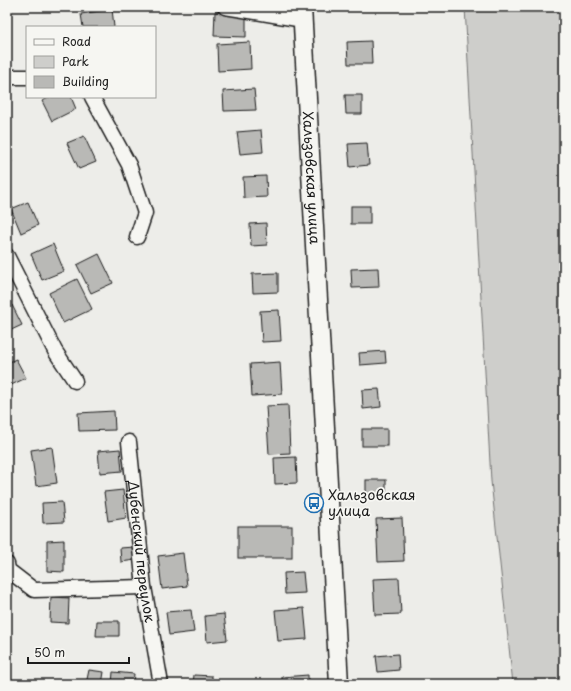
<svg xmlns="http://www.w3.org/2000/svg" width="571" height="691" font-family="'Playpen Sans',sans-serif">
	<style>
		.green { fill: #cececb; stroke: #757574 }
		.building { fill: #b9b9b6; stroke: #1c1c1c }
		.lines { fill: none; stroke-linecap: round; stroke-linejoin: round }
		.minor-casing { stroke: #1c1c1c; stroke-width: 17 }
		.major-casing { stroke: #1c1c1c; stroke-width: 21 }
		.minor { stroke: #f6f6f2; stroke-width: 14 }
		.major { stroke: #f6f6f2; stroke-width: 18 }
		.labels { text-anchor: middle; stroke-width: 3.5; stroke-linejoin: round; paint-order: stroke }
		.street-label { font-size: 14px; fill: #1c1c1c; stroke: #f6f6f2 }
		.poi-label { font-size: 14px; fill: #1c1c1c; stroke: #f6f6f2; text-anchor: start }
	</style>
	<rect width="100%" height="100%" fill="#edede9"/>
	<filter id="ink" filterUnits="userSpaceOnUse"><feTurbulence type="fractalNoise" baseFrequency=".025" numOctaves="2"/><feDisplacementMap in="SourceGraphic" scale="8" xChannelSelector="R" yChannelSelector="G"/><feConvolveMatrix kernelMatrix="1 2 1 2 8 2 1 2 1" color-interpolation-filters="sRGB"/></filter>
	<g filter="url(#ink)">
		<path class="green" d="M465,7H564V684H513L491,481Z"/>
		<g class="building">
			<path d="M112,9L114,27H83L81,14Z"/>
			<path d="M215,12L246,13V37L214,36Z"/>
			<path d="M371,41L372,64H348L347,42Z"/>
			<path d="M250,42L251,69L218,71L217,44Z"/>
			<path d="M254,89L256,110L224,111L223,91Z"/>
			<path d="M345,95H362V114H346Z"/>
			<path d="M51,97H71L76,109L52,121L42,101Z"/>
			<path d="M261,130L263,152L240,154L237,132Z"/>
			<path d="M84,136L96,162L79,169L67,143Z"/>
			<path d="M367,143L369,165L350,167L348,144Z"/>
			<path d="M7,151L12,162L7,164Z"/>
			<path d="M266,176L267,197L244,198L243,177Z"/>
			<path d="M28,202L38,225L21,233L11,209Z"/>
			<rect x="351" y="206" width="19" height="18"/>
			<path d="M266,223L267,245L251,246L250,224Z"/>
			<path d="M53,244L64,271L42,280L31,254Z"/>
			<path d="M99,254L113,283L91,293L77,265Z"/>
			<path d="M378,268L379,287L352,288L351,269Z"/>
			<path d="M278,273V292L253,293L252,274Z"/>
			<path d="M77,279L92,309L63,323L49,293Z"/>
			<path d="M12,305L22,325L7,332V307Z"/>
			<path d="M279,310L281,341L262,342L260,311Z"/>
			<path d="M385,351L386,363L360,365L359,353Z"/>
			<path d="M16,359L26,378L9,386L7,383V363Z"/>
			<path d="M280,362L282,394L252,396L250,364Z"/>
			<path d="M379,389L381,407L363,409L362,390Z"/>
			<path d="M288,405L290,453L269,454L266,406Z"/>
			<path d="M114,411L115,430L79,431L78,413Z"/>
			<rect x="362" y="429" width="25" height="17"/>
			<path d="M52,447L57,483L36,486L31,450Z"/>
			<path d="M120,449L122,471L100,473L98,451Z"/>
			<path d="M296,457L297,483L275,484L274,458Z"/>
			<rect x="366" y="480" width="20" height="16"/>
			<path d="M123,490L126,518L108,521L104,492Z"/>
			<path d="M62,502L64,522L43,523L42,503Z"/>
			<path d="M402,518L404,561L378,562L376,519Z"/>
			<rect x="238" y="526" width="54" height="32"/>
			<path d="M64,540V572L47,571V541Z"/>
			<path d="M134,547L135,560L121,562L120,548Z"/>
			<path d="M183,553L187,586L162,589L158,556Z"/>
			<path d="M303,572L305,593L285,594L284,573Z"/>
			<path d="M399,578L401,614L375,615L373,579Z"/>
			<path d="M51,597L69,598L68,623L50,622Z"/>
			<path d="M304,608L307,639L278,641L275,610Z"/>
			<path d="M191,610L194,632L169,635L166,612Z"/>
			<path d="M224,614L227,640L207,642L205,616Z"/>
			<path d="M97,621H119V636H96Z"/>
			<path d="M398,654L399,670L378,672L376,656Z"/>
			<path d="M89,670L104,672L102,684H86Z"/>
			<path d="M113,672L134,674L133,684H112Z"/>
			<path d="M194,675L212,676V684H193Z"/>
			<path d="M308,675V684H282V677Z"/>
		</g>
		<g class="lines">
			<g class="minor-casing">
				<g id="minor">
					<path d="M225,7L303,20"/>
					<path d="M7,77H27"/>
					<path d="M92,97L129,165L145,213L137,237"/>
					<path d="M7,256L55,351L75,381"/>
					<path id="s1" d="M129,442L144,587L161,684"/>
					<path d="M7,564L8,570L34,590L144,587"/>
				</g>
			</g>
			<g class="major-casing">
				<g id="major">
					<path id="s2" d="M302,7L339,684"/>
				</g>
			</g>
			<use href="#minor" class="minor"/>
			<use href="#major" class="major"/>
		</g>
	</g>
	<defs>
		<g id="bus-ring" transform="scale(1)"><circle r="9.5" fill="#f6f6f2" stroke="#1f6fb2" stroke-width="1.5"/><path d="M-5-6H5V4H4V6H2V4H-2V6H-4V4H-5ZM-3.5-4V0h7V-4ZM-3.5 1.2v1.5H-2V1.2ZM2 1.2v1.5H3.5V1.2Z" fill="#1f6fb2"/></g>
	</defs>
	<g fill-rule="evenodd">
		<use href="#bus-ring" x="314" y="503"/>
	</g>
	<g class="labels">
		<g class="street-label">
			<text dy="5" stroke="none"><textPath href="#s2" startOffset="171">Хальзовская улица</textPath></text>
			<text dy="5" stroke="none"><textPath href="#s1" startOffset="110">Дубенский переулок</textPath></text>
		</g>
		<g class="poi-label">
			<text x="328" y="500">Хальзовская<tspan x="328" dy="16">улица</tspan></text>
		</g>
	</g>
	<rect width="571" height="691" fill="none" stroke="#f6f6f2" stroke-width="24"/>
	<rect x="12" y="12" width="547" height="667" fill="none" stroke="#1c1c1c" stroke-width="1.5" filter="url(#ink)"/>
	<rect x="26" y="26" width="130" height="72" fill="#f6f6f2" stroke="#9f9f9c"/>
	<rect x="34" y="39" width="20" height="6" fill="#f6f6f2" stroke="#9f9f9c"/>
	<text x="62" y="46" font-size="12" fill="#1c1c1c">Road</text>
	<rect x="34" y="56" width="20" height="12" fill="#cececb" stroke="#9f9f9c"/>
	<text x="62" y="66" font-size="12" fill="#1c1c1c">Park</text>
	<rect x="34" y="76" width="20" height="12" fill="#b9b9b6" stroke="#9f9f9c"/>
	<text x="62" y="86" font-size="12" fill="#1c1c1c">Building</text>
	<path d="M28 657v6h101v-6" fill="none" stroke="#1c1c1c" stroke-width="2"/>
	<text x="34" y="657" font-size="12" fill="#1c1c1c" stroke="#f6f6f2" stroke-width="3" paint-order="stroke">50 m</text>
</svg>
